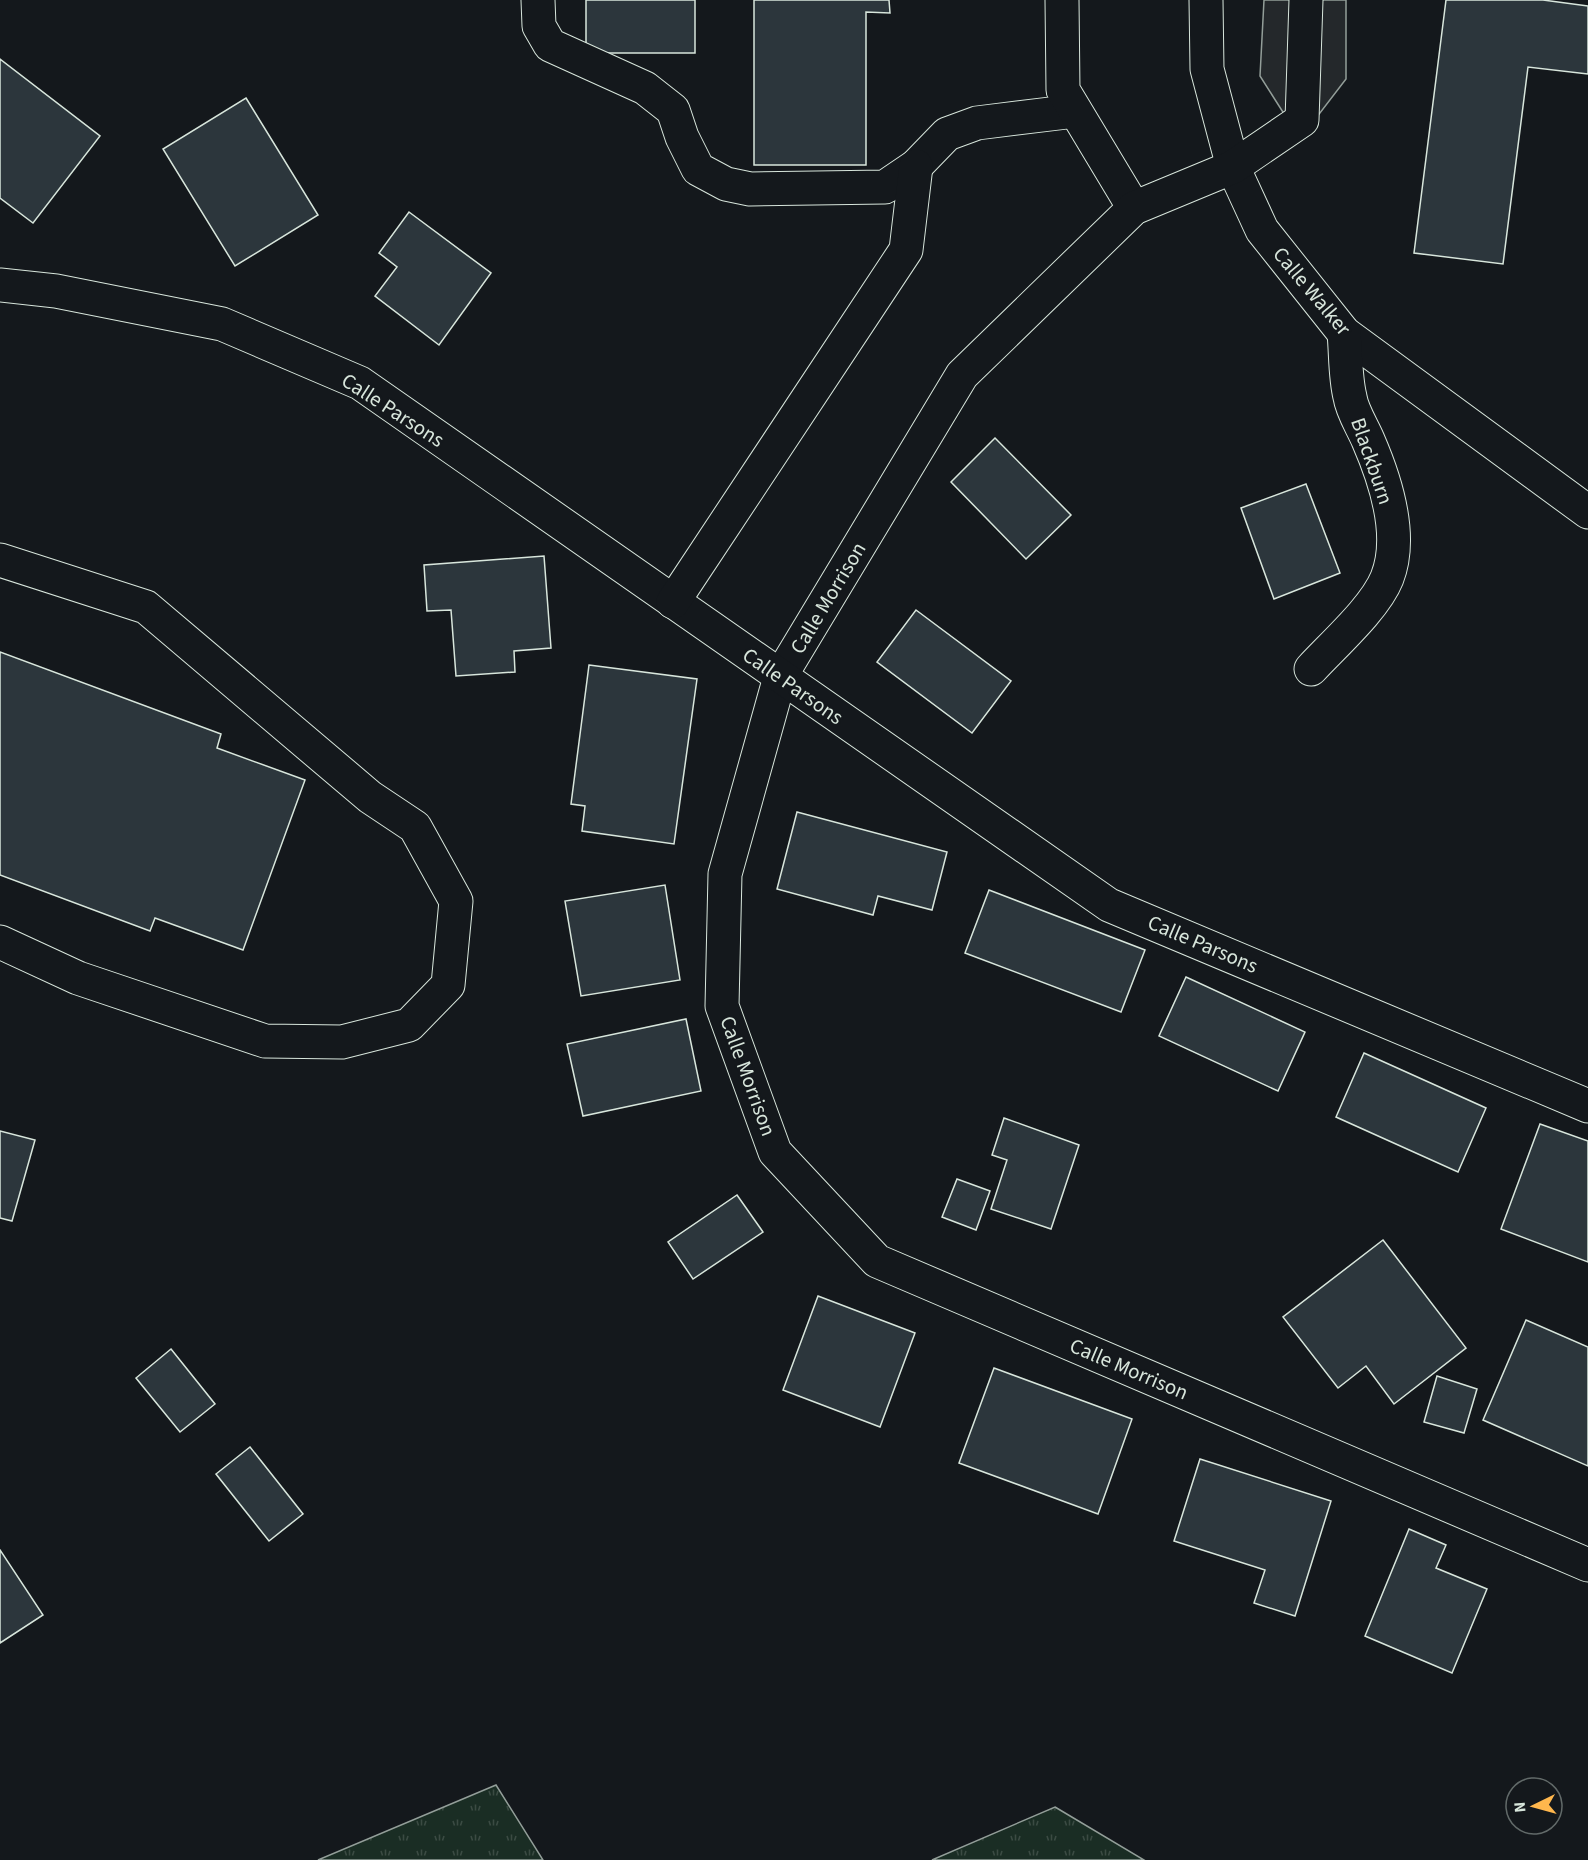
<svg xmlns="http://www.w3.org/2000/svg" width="1588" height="1860" font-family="'Source Sans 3',sans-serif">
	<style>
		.grass { fill: url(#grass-tufts); stroke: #939e99; stroke-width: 1.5 }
		.parking { fill: #24282b; stroke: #939e99; stroke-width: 1.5 }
		.building { fill: #2c363c; stroke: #d8e6dc; stroke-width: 1.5 }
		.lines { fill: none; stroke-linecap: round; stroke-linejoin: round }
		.minor-casing { stroke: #d8e6dc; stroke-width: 35 }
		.minor { stroke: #14181c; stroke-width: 33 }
		.labels { text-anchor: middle; stroke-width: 4.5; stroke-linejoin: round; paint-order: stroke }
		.street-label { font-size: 21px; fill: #d8e6dc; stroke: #14181c }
	</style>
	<defs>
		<pattern id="grass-tufts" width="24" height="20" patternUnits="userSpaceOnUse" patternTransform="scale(1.5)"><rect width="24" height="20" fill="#1a2d24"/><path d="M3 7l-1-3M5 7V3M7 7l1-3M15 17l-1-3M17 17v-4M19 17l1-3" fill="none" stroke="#3b4b43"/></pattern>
	</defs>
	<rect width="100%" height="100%" fill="#14181c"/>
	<g class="grass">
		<path d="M496,1785L543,1860H318Z"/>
		<path d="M1055,1807L1144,1860H932Z"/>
	</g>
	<path class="parking" d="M1264,0H1346V79L1300,139L1260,76Z"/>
	<g class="building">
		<rect x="586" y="0" width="109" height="53"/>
		<path d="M754,0H889L890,13L866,12V165H754Z"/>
		<path d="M1446,0H1543L1588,6V74L1528,67L1503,264L1414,253Z"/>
		<path d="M0,59L100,136L33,223L0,198Z"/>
		<path d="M246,98L318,215L235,266L163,149Z"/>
		<path d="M409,212L491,273L439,345L375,296L397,267L379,253Z"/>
		<path d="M995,438L1071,515L1026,559L951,482Z"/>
		<path d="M1306,484L1340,573L1274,599L1241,508Z"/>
		<path d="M544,556L551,648L514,651L515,672L456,676L451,610L427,611L424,565Z"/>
		<path d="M916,610L1011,681L972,733L877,662Z"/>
		<path d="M0,652L221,734L217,748L305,780L243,950L155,918L150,931L0,875Z"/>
		<path d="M589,665L697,679L674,844L582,831L585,806L571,804Z"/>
		<path d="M797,812L947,852L932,910L878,896L873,915L777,889Z"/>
		<path d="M665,885L680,980L581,996L565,901Z"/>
		<path d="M989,890L1145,950L1121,1012L965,953Z"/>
		<path d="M1186,977L1305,1032L1278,1091L1159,1036Z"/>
		<path d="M686,1019L701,1091L583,1116L567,1044Z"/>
		<path d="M1364,1053L1486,1108L1458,1172L1336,1117Z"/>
		<path d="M1004,1118L1079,1145L1051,1229L991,1209L1007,1160L992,1155Z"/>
		<path d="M1540,1124L1588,1141V1262L1501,1229Z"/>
		<path d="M0,1131L35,1140L12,1221L0,1218Z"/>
		<path d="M957,1179L990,1191L976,1230L942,1217Z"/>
		<path d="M737,1195L763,1232L693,1279L668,1242Z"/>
		<path d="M1383,1240L1466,1348L1394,1404L1366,1366L1338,1388L1283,1317Z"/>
		<path d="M818,1296L915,1333L880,1427L783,1390Z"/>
		<path d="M1526,1320L1588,1347V1466L1483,1420Z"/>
		<path d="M171,1349L215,1404L180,1432L136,1378Z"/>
		<path d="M994,1368L1132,1419L1098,1514L959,1463Z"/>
		<path d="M1437,1376L1477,1389L1464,1433L1424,1422Z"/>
		<path d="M250,1447L303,1514L269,1541L216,1474Z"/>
		<path d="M1200,1459L1331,1501L1295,1616L1254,1603L1265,1570L1174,1541Z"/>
		<path d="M1409,1529L1446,1545L1436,1568L1487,1589L1452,1673L1365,1636Z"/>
		<path d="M0,1550L43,1615L0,1643Z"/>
	</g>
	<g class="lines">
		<g class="minor-casing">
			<g id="minor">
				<path d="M538,0L539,26L550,45L645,88L673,110L682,137L698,169L726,184L750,189L885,187L916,166L947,134L977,123L1075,111"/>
				<path d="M1062,0L1063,90L1134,208"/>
				<path d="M1206,0L1207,69L1233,167L1262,230L1344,333L1588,512"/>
				<path d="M1306,0L1302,120L1233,167L1134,208L962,375L780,677L725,874L722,1006L775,1152L877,1261L1588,1565"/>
				<path d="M0,285L56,291L222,324L360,383L1109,905L1588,1106"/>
				<path d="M0,560L146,607L370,797L415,827L456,901L448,985L409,1025L342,1042L265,1041L78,978L0,942"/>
				<path d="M673,602L906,250L916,166"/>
				<path d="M1311,669C1334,644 1375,608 1387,578C1404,535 1385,479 1368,440C1362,426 1352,411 1350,397C1345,377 1346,354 1344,333"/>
			</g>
		</g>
		<use href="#minor" class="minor"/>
	</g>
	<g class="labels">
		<g class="street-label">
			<text transform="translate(1312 291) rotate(50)" y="7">Calle Walker</text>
			<text transform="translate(393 410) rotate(33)" y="7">Calle Parsons</text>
			<text transform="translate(1372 461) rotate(71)" y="7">Blackburn</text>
			<text transform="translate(828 598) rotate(-59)" y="7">Calle Morrison</text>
			<text transform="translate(793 686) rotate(35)" y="7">Calle Parsons</text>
			<text transform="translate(1203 944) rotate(23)" y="7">Calle Parsons</text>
			<text transform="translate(748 1076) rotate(70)" y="7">Calle Morrison</text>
			<text transform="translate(1129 1369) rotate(23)" y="7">Calle Morrison</text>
		</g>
	</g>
	<g transform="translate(1534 1806) rotate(265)"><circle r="28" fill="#14181c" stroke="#626a69" stroke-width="1.5"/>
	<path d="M0-4.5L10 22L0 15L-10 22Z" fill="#ffb74d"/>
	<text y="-9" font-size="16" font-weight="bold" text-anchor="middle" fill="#d8e6dc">N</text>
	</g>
</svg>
